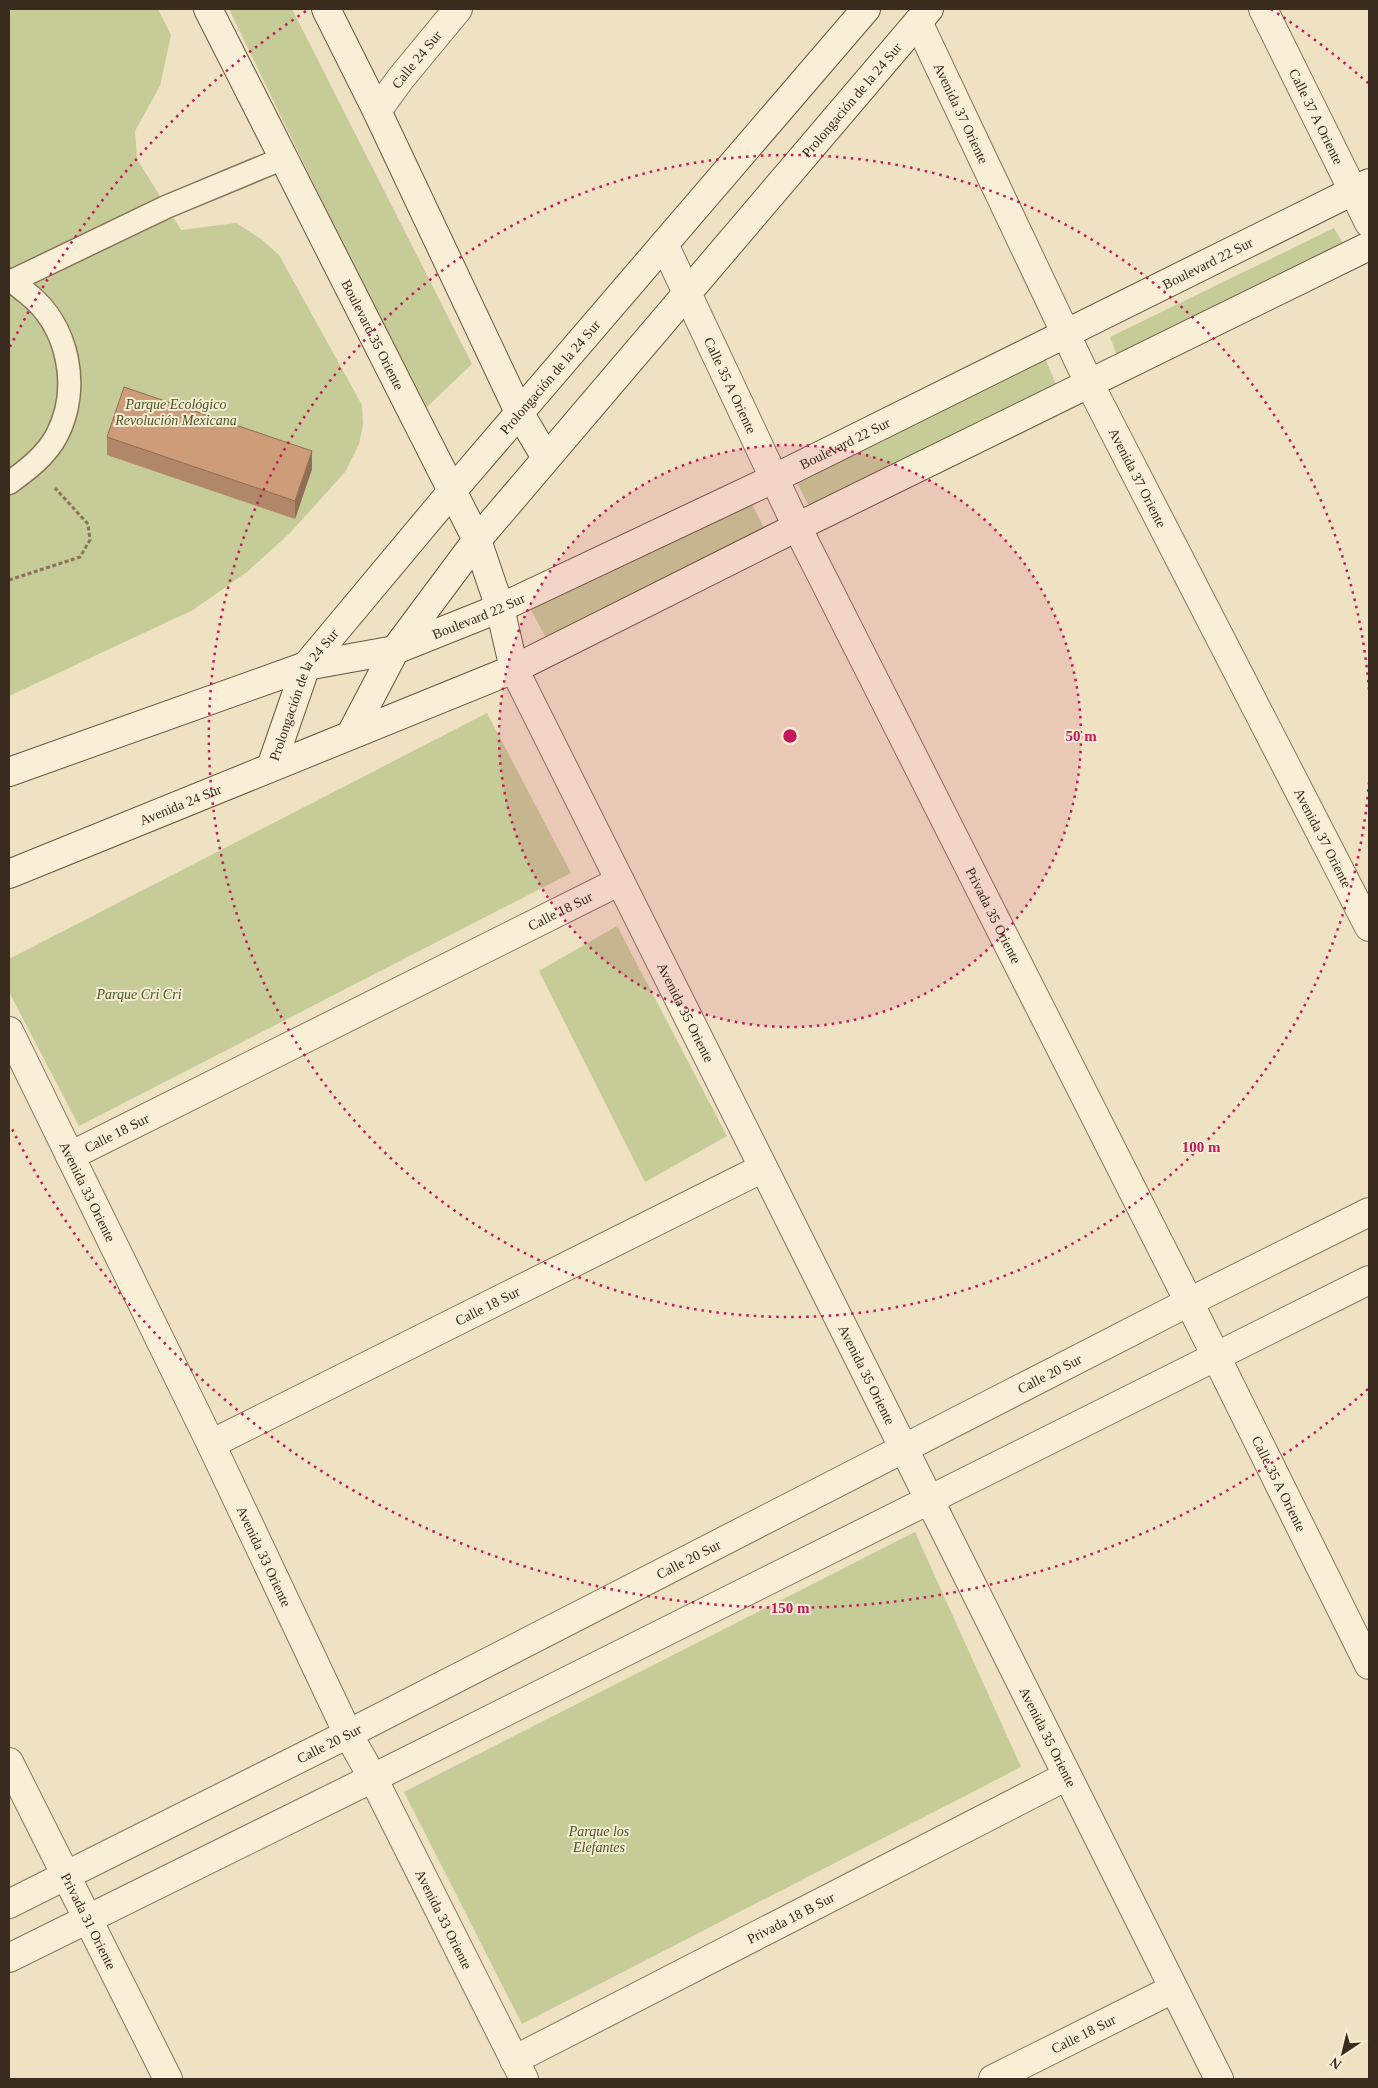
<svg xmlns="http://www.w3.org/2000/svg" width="1378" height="2088" font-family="Georgia,serif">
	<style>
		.green { fill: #c5cc97 }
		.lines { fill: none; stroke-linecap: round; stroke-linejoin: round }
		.lane-casing { stroke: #89745a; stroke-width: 25 }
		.street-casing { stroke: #89745a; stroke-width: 30 }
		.secondary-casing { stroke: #6b553d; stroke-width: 30 }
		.path { stroke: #89745a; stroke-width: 3; stroke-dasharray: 4 2.5; stroke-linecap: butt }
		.lane { stroke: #f9efd7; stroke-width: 22 }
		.street { stroke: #f9efd7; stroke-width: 28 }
		.secondary { stroke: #f9efd7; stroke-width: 28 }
		.wall { fill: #b08768 }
		.shaded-wall { fill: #906e55 }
		.building { fill: #cd9d79; stroke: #906e55 }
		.ring { fill: none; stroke: #c2185b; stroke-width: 2.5; stroke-dasharray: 2.5 5 }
		.labels { text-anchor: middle; stroke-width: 4; stroke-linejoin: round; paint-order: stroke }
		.street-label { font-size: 14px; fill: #392b1e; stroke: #f6ecd3 }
		.park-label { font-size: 14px; font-style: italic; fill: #485525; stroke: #f6ecd3 }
		.centre { fill: #c2185b; stroke: #f6ecd3; stroke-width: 2.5 }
		.ring-label { font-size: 15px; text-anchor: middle; font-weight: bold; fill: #c2185b; stroke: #f6ecd3; stroke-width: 4; stroke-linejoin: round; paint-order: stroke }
	</style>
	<rect width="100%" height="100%" fill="#eee2c3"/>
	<g class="green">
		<path d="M9,9H158L171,35L160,86L135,131L137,159L181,230L236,223L261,239L279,255L362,405L363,424L359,444L345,472L291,532L247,572L193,610L9,696Z"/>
		<path d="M229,9H292L472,364L426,408L354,267Z"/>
		<path d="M1334,228L1347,250L1119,361L1110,337Z"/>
		<path d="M1042,351L1058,389L811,510L793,475Z"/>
		<path d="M749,498L768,536L549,644L530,608Z"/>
		<path d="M487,713L571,873L79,1126L9,992V959Z"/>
		<path d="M617,926L727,1136L645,1182L539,971Z"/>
		<path d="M915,1532L1021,1767L522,2024L404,1792Z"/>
	</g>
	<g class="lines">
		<g class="lane-casing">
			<g id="lane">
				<path d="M9,280C16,283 21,289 27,293C69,326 81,388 57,435C46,456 27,470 9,483"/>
				<path d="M12,281L166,207L284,158"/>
			</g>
		</g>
		<g class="street-casing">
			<g id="street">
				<path id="s1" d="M1263,9L1369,223"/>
				<path id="s2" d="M918,22L1089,383L1369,927"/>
				<path id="s3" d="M377,111L401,78L458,9"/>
				<path id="s4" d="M664,244L797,527L1189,1302L1369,1665"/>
				<path id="s5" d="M514,669L1219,2079"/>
				<path id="s6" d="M9,1031L211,1444L348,1734L373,1778L524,2079"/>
				<path id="s7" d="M70,1156L620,881"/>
				<path id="s8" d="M211,1444L763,1168"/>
				<path id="s9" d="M9,1762L168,2079"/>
				<path id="s10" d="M9,1904L348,1734L1189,1302L1369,1212"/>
				<path d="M9,1958L373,1778L1369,1280"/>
				<path id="s11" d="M514,2060L1067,1776"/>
				<path id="s12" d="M993,2079L1173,1989"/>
			</g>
		</g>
		<g class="secondary-casing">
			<g id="secondary">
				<path id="s13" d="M208,9L477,540L500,608L514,669"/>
				<path d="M326,9L377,111L519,412L546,458"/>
				<path id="s14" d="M351,734L395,650L477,540L929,9"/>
				<path id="s15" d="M271,767L306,666L453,490L866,9"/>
				<path id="s16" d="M9,772L306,666L395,650L500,608L773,479L1369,183"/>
				<path id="s17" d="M9,874L514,669L797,527L1369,246"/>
			</g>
		</g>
		<path class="path" d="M9,580L80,557L90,540L88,524L55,488"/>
		<use href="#lane" class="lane"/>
		<use href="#street" class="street"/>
		<use href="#secondary" class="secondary"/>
	</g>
	<path class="wall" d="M107,437L312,469L295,519L107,455Z"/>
	<path class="shaded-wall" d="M312,451V469L295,519V501Z"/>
	<path class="building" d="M124,387L312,451L295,501L107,437Z"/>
	<circle cx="790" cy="736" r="291" fill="#c2185b" fill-opacity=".12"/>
	<g class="ring">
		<circle cx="790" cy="736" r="291"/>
		<path d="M1369 782A581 581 0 1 1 1369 690"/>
		<path d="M1368 1389A872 872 0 0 1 10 1125M10 347A872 872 0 0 1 309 9M1271 9A872 872 0 0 1 1368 83"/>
	</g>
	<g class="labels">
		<g class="street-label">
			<text dy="5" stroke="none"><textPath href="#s3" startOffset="65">Calle 24 Sur</textPath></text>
			<text dy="5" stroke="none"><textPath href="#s14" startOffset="810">Prolongación de la 24 Sur</textPath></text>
			<text dy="5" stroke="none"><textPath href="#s2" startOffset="101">Avenida 37 Oriente</textPath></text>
			<text dy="5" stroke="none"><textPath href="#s1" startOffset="120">Calle 37 A Oriente</textPath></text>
			<text dy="5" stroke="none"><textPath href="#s16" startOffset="1306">Boulevard 22 Sur</textPath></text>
			<text dy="5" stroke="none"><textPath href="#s13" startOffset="365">Boulevard 35 Oriente</textPath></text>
			<text dy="5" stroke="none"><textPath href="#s15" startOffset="485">Prolongación de la 24 Sur</textPath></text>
			<text dy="5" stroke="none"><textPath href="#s4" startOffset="156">Calle 35 A Oriente</textPath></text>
			<text dy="5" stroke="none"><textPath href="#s16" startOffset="901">Boulevard 22 Sur</textPath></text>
			<text dy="5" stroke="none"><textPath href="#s2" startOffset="506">Avenida 37 Oriente</textPath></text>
			<text dy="5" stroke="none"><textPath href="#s16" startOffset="496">Boulevard 22 Sur</textPath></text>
			<text dy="5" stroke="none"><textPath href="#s15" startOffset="80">Prolongación de la 24 Sur</textPath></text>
			<text dy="5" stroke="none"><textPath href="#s17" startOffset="185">Avenida 24 Sur</textPath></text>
			<text dy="5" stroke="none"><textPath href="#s2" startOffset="911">Avenida 37 Oriente</textPath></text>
			<text dy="5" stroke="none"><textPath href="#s7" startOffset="548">Calle 18 Sur</textPath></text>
			<text dy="5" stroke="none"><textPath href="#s4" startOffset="748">Privada 35 Oriente</textPath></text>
			<text dy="5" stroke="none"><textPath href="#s5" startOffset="384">Avenida 35 Oriente</textPath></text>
			<text dy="5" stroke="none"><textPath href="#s7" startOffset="52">Calle 18 Sur</textPath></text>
			<text dy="5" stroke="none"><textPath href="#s6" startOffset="179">Avenida 33 Oriente</textPath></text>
			<text dy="5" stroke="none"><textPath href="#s8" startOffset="309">Calle 18 Sur</textPath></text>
			<text dy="5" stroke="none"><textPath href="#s5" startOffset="789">Avenida 35 Oriente</textPath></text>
			<text dy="5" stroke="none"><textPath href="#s10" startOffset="1168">Calle 20 Sur</textPath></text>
			<text dy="5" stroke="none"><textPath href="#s4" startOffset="1384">Calle 35 A Oriente</textPath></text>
			<text dy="5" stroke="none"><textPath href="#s6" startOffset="584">Avenida 33 Oriente</textPath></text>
			<text dy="5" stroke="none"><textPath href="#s10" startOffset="762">Calle 20 Sur</textPath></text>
			<text dy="5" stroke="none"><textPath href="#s5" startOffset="1194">Avenida 35 Oriente</textPath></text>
			<text dy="5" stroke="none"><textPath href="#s10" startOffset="358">Calle 20 Sur</textPath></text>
			<text dy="5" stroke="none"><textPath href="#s11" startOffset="311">Privada 18 B Sur</textPath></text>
			<text dy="5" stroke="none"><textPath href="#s6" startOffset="989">Avenida 33 Oriente</textPath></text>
			<text dy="5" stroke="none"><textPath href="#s9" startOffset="178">Privada 31 Oriente</textPath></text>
			<text dy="5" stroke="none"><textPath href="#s12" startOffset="101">Calle 18 Sur</textPath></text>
		</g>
		<g class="park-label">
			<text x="176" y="409">Parque Ecológico<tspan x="176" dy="16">Revolución Mexicana</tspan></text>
			<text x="139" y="999">Parque Cri Cri</text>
			<text x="599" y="1836">Parque los<tspan x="599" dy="16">Elefantes</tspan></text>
		</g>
	</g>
	<circle cx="790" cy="736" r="8" class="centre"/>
	<g class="ring-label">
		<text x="1081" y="741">50 m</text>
		<text x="1201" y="1152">100 m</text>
		<text x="790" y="1613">150 m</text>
	</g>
	<rect width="1378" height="2088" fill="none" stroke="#392b1e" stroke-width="20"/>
	<g transform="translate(1343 2053) rotate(215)" stroke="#f6ecd3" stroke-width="4" paint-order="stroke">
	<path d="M0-4L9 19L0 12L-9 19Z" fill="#392b1e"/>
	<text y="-8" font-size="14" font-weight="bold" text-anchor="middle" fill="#392b1e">N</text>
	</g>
</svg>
